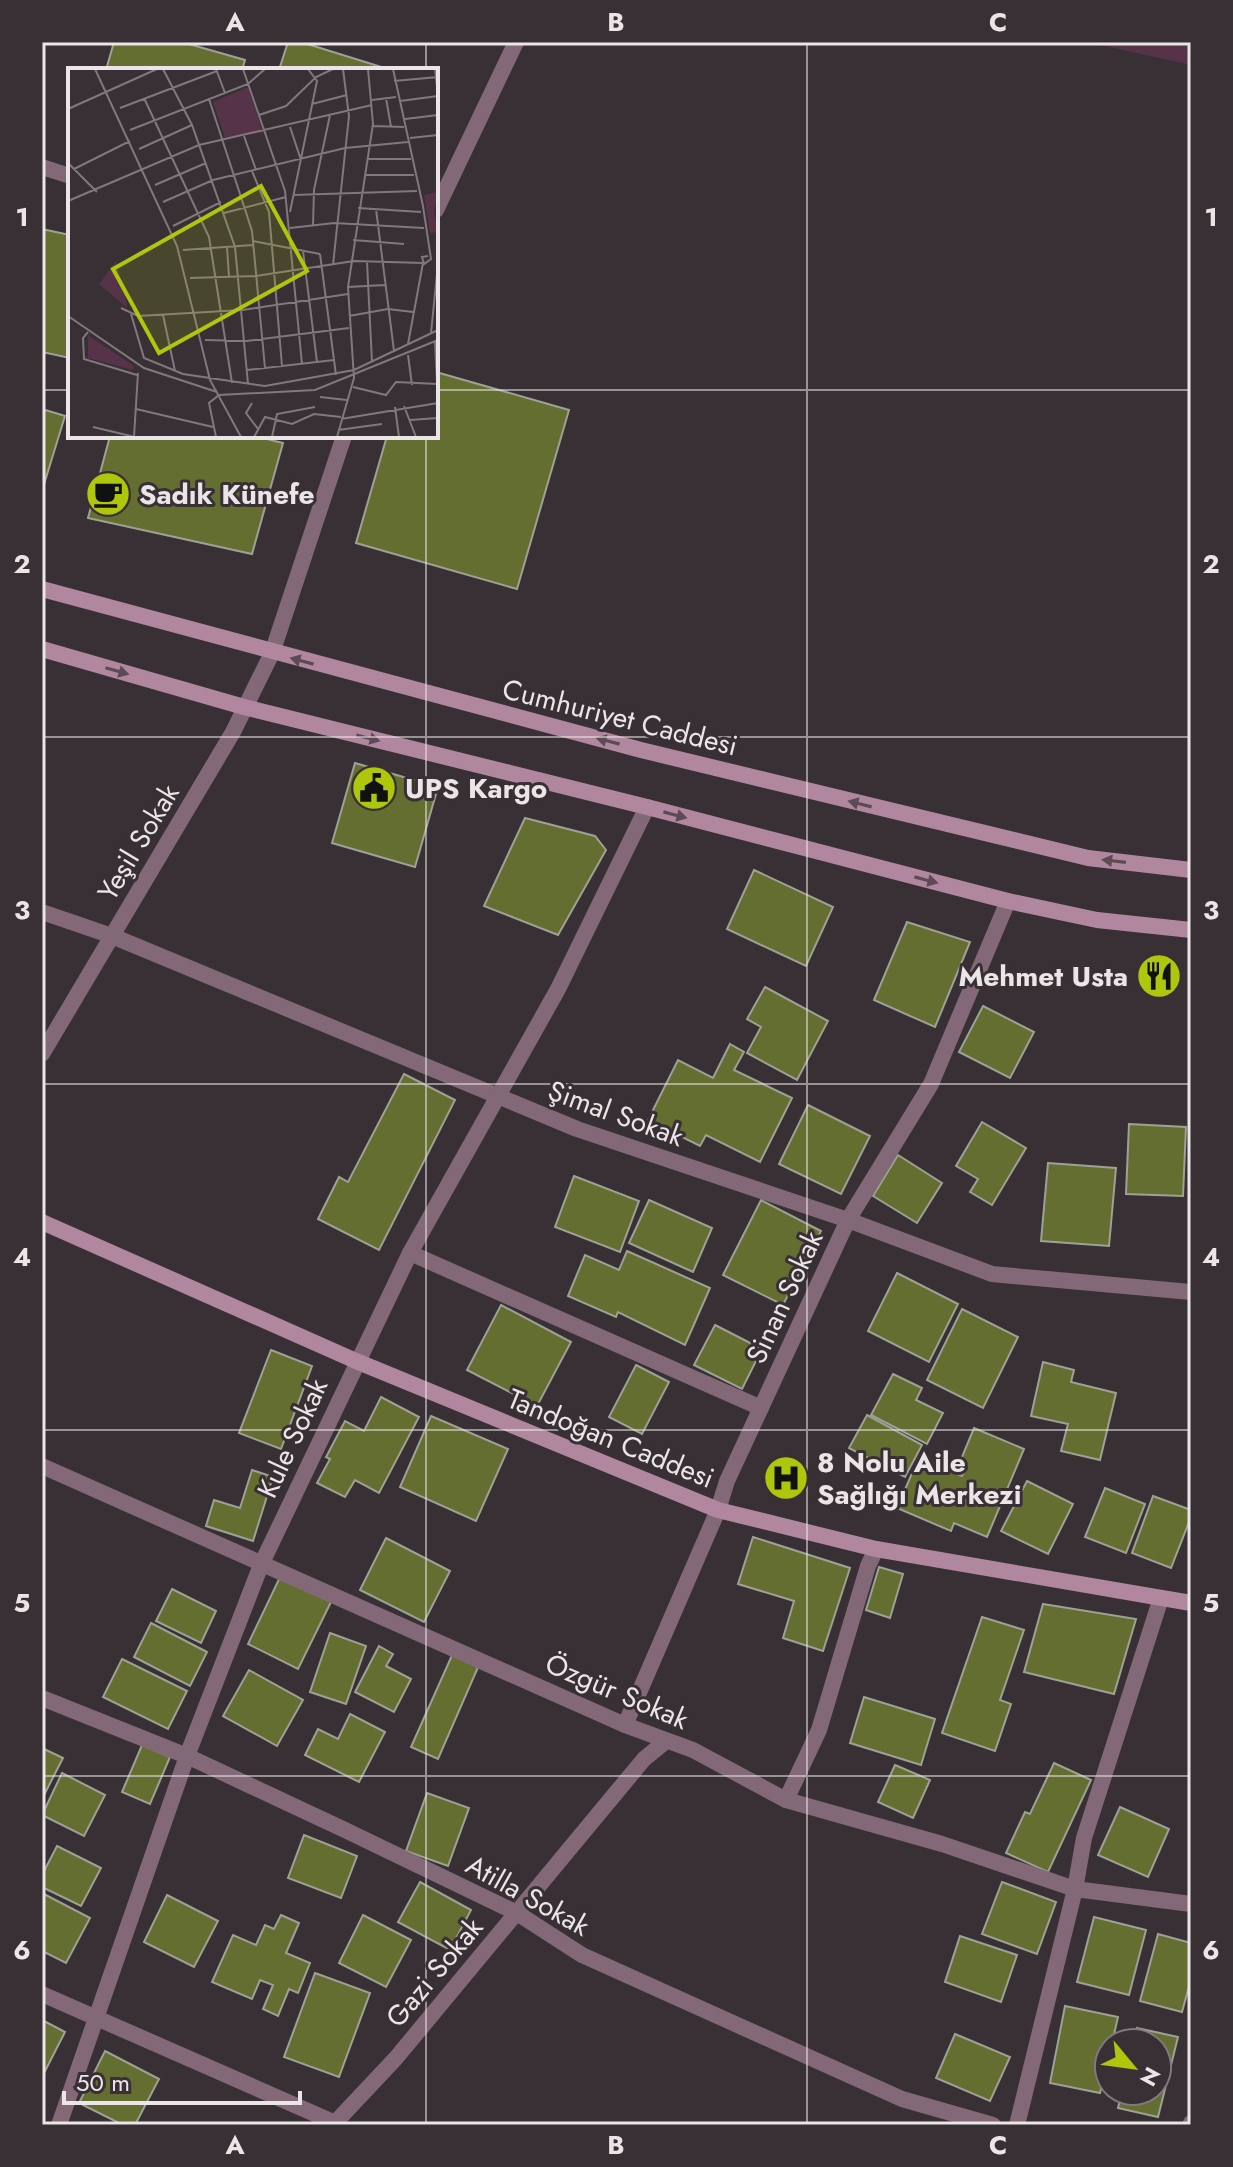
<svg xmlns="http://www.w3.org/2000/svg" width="1233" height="2167" font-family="Jost,sans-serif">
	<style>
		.green { fill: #563348 }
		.building { fill: #636e30; stroke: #9ea196; stroke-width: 2 }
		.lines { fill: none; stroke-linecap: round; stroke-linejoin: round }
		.street { stroke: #836977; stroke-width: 16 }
		.secondary { stroke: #b0879e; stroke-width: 16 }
		.oneway { fill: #5c4a54 }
		.grid { fill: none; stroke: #ebe5e8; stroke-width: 2; stroke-opacity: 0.55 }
		.labels { text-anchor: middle; stroke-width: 6; stroke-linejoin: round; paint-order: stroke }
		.poi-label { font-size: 28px; font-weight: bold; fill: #ebe5e8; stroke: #383034; text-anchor: start }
		.street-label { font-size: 28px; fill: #ebe5e8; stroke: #383034 }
		.inset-road { fill: none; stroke: #80787c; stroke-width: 2 }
		.view { fill: #aec60b; fill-opacity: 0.15; stroke: #aec60b; stroke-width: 4 }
		.inset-edge { fill: none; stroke: #ebe5e8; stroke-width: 4 }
		.neatline { fill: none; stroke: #ebe5e8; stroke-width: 3 }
		.grid-label { font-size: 26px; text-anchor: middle; font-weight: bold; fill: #ebe5e8 }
	</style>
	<rect width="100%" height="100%" fill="#383034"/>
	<path class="green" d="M1087,42H1191V65Z"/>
	<g class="building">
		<path d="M114,42H182L245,60L242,70H106Z"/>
		<path d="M288,42H301L391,70H279Z"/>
		<path d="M42,229L70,235V358L42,352Z"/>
		<path d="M436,372L569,410L517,589L356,543L387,436H436Z"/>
		<path d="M42,409L65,416L42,491Z"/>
		<path d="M110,436H254L283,443L252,554L88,518Z"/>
		<path d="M355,763L438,787L415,867L332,843Z"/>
		<path d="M525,818L595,836L606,850L558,935L484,906Z"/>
		<path d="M754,870L833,907L806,966L727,929Z"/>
		<path d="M907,922L970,942L935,1027L874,1000Z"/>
		<path d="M765,987L828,1021L797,1080L747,1053L761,1027L747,1019Z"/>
		<path d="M983,1006L1034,1032L1010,1078L959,1052Z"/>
		<path d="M730,1044L744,1052L734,1070L792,1098L760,1162L706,1135L700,1146L648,1120L678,1060L713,1078Z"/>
		<path d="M404,1074L455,1100L379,1250L318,1219L339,1177L348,1182Z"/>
		<path d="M808,1105L870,1136L841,1194L779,1164Z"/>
		<path d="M982,1122L1026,1148L992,1205L970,1192L978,1179L956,1166Z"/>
		<path d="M1129,1124L1186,1127L1183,1196L1126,1194Z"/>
		<path d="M898,1155L942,1183L917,1223L873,1196Z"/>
		<path d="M1048,1163L1116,1168L1109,1246L1041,1241Z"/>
		<path d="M574,1176L639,1201L620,1252L555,1227Z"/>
		<path d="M649,1200L712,1228L693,1272L629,1243Z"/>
		<path d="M761,1200L821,1231L783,1305L723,1275Z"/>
		<path d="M627,1251L710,1288L685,1345L618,1312L616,1317L568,1296L585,1255L619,1270Z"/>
		<path d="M897,1273L958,1304L929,1362L868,1331Z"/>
		<path d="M501,1305L571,1342L537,1406L467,1370Z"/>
		<path d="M962,1309L1018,1337L983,1408L927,1380Z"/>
		<path d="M715,1325L762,1349L742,1389L694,1365Z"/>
		<path d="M271,1350L312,1366L281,1449L239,1433Z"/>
		<path d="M1043,1362L1074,1370L1071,1382L1116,1393L1100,1460L1061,1451L1068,1424L1031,1416Z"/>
		<path d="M636,1365L669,1382L642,1434L609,1417Z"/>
		<path d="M893,1374L922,1388L916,1400L943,1413L927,1444L871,1415Z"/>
		<path d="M381,1397L419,1417L379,1493L355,1480L345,1497L317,1483L330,1459L326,1457L345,1421L364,1431Z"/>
		<path d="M867,1415L922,1445L905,1477L849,1448Z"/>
		<path d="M431,1416L508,1449L476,1521L400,1487Z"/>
		<path d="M974,1428L1024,1449L987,1537L954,1523L951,1531L897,1508L919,1457L962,1476L964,1472L957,1469Z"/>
		<path d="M252,1470L273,1477L253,1541L206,1526L214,1500L240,1508Z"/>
		<path d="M1027,1481L1073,1504L1048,1554L1001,1531Z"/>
		<path d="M1105,1488L1145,1504L1126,1553L1085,1537Z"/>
		<path d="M1153,1496L1191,1510V1517L1171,1568L1132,1553Z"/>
		<path d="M753,1537L850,1568L823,1651L783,1638L794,1601L738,1584Z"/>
		<path d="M386,1538L450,1571L424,1622L360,1590Z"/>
		<path d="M879,1567L903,1574L890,1618L866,1610Z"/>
		<path d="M281,1575L332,1600L298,1669L248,1644Z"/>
		<path d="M172,1589L216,1611L201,1643L156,1621Z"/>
		<path d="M1043,1604L1136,1619L1114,1694L1024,1672Z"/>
		<path d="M982,1617L1024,1630L1000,1700L1011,1704L995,1751L942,1733Z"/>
		<path d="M151,1623L207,1652L190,1686L134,1657Z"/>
		<path d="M330,1633L366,1646L346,1704L310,1692Z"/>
		<path d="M379,1646L393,1654L386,1666L411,1679L394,1712L355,1692Z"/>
		<path d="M453,1653L479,1665L438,1759L411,1747Z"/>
		<path d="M122,1659L187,1691L168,1729L103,1697Z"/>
		<path d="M249,1670L303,1700L277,1746L223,1716Z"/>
		<path d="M864,1697L935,1719L921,1765L850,1743Z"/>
		<path d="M350,1714L385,1732L359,1782L305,1755L318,1729L338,1739Z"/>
		<path d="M142,1745L170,1757L150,1804L122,1792Z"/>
		<path d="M42,1748L63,1758L42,1799Z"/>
		<path d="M1054,1763L1091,1780L1048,1872L1006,1853L1025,1812L1030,1814Z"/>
		<path d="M895,1765L930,1780L913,1818L878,1802Z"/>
		<path d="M62,1773L105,1795L84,1836L42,1815Z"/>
		<path d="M427,1793L469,1808L448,1866L406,1851Z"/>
		<path d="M1120,1807L1169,1829L1148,1877L1098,1855Z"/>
		<path d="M304,1835L357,1856L341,1898L288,1878Z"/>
		<path d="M57,1846L101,1868L81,1906L42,1887V1875Z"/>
		<path d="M420,1882L471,1910L450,1950L398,1922Z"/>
		<path d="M1002,1882L1056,1902L1037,1954L982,1934Z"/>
		<path d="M42,1893L90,1918L66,1963L42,1951Z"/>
		<path d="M167,1895L218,1921L194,1967L144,1942Z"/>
		<path d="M281,1915L299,1923L286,1953L310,1963L298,1993L289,1989L278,2016L263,2009L273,1985L260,1980L252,1999L212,1982L233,1935L256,1945L265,1925L274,1929Z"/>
		<path d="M363,1915L411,1940L386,1987L339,1963Z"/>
		<path d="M1094,1917L1146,1930L1129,1995L1077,1982Z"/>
		<path d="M1158,1934L1191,1943V1979L1182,2012L1140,2001Z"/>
		<path d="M960,1936L1017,1955L1001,2002L945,1982Z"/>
		<path d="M315,1973L370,1993L339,2077L284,2057Z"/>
		<path d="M1065,2006L1118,2017L1112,2043H1109V2056L1100,2093L1050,2083Z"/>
		<path d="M42,2020L65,2032L42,2077Z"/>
		<path d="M1137,2028L1178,2037L1158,2117L1118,2108L1122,2091H1157V2043H1134Z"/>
		<path d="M955,2034L1010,2057L990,2101L936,2078Z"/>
		<path d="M105,2051L159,2079L135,2125H123L79,2103Z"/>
	</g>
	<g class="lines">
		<g class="street">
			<path d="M42,167L70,176"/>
			<path d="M436,210L516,42"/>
			<path d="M42,912L112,936L577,1129L848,1220L992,1274L1191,1292"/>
			<path d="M42,1054L233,732L272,653L344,436"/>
			<path d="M410,1253L761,1408"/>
			<path d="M42,1466L625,1725L693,1750L786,1800L942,1844L1075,1889L1191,1904"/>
			<path d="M42,1698L187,1756L345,1830L517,1913L582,1955L902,2099L993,2125"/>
			<path d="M625,1725L718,1510L727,1481L848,1220L931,1084L1008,901"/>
			<path d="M786,1800L819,1730L868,1566L876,1549"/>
			<path d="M42,1994L340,2125"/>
			<path d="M59,2125L187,1756L261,1565L410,1253L558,989L647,807"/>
			<path d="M333,2125L396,2058L644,1759L666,1741"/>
			<path d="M1017,2125L1075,1889L1084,1838L1161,1598"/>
			<path d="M1191,2125V2123"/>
		</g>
		<g class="secondary">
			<path d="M42,589L641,750L1088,858L1191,870"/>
			<path d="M42,649L244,707L647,807L1008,901L1097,920L1191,930"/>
			<path d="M42,1222L356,1361L718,1510L876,1549L1191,1603"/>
		</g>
	</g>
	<defs><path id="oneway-solid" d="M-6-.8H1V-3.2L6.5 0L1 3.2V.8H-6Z" transform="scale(2)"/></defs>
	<g class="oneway">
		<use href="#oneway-solid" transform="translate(302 661) rotate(-165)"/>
		<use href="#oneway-solid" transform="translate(117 671) rotate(16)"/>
		<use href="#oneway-solid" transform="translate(368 738) rotate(14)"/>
		<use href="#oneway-solid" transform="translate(608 741) rotate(-165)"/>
		<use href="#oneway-solid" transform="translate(860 804) rotate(-166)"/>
		<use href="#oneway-solid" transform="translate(675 815) rotate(15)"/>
		<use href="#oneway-solid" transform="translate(1114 861) rotate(-173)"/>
		<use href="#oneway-solid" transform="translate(926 880) rotate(15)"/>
	</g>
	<path class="grid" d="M426,42V70M807,42V2125M42,390H70M436,390H1191M426,436V2125M42,737H1191M42,1084H1191M42,1430H1191M42,1776H1191"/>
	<defs>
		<g id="cafe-disc" transform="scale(2.3)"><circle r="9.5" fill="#aec60b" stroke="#383034"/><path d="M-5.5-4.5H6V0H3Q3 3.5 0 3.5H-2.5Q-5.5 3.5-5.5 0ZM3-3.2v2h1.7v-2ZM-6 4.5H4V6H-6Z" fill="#111"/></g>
		<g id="civic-disc" transform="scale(2.3)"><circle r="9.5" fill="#aec60b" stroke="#383034"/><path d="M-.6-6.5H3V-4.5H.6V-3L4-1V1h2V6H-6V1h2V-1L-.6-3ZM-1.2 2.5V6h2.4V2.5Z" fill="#111"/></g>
		<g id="restaurant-disc" transform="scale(2.3)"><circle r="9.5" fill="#aec60b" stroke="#383034"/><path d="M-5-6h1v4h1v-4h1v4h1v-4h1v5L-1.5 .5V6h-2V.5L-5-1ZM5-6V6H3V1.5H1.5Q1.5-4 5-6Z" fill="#111"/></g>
		<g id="hospital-disc" transform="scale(2.3)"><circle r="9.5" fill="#aec60b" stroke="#383034"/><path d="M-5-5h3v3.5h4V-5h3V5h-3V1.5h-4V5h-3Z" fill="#111"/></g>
	</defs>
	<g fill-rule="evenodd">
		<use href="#cafe-disc" x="108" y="494"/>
		<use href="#civic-disc" x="374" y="788"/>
		<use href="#restaurant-disc" x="1159" y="976"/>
		<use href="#hospital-disc" x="786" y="1478"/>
	</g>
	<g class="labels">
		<g class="poi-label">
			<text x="139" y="504">Sadık Künefe</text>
			<text x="405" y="798">UPS Kargo</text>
			<text x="1128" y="986" text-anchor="end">Mehmet Usta</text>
			<text x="817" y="1472">8 Nolu Aile<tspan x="817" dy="32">Sağlığı Merkezi</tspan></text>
		</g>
		<g class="street-label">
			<text transform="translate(620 717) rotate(14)" y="10">Cumhuriyet Caddesi</text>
			<text transform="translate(138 842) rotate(-59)" y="10">Yeşil Sokak</text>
			<text transform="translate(616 1113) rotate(20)" y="10">Şimal Sokak</text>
			<text transform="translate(784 1297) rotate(-65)" y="10">Sinan Sokak</text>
			<text transform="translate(292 1438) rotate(-65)" y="10">Kule Sokak</text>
			<text transform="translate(611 1438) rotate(22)" y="10">Tandoğan Caddesi</text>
			<text transform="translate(617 1691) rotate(23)" y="10">Özgür Sokak</text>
			<text transform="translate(528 1895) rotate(29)" y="10">Atilla Sokak</text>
			<text transform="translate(434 1972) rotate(-50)" y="10">Gazi Sokak</text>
		</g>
	</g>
	<g transform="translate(68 68)">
		<rect width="370" height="370" fill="#383034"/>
		<path d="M180,19L195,65L157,70L145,34ZM370,124L366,144L370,164L362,165L356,127ZM48,193L58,229L59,240L31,216ZM20,267L66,298L65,302L20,290Z" fill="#563348"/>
		<path class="inset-road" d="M27,1L109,178L142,312L173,369M95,1L124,57L167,179L180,316M148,1L157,25M175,1L217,123L234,296M325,1L355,138L363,191L356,196L354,189L360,188M367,1L370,28M326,13L370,9M76,30L141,169L164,315M318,30L323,59M141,31L184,163L197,300M304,32L328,29M332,33L370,28M244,36L279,27M52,40L149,3M0,41L89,1M191,47L218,38L248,9L265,1M337,51L370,47M305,58L336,59M222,59L233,92M62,62L180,16L197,1M176,68L188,102M342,70L370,67M71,81L124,57M299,91H343M0,95L29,124M6,101L62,73M184,103L201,144L214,298M297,107H346M87,117L138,95M225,127L349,123M0,133L131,77L304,37M95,134L145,112L277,80L340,74M290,140L353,144M308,141L326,283M222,144L249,13L240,1M156,145L218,129M245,157L246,122L262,47M105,158L153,134M222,160L266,155L356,160M285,172L336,176M185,173L252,186M159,179L161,209M115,182L185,177M235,183L249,294M252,186L268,307M299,194L304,294M265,197L281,48L275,1M122,210L188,208L286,193L355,195L340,276M280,219L317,217M53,240L70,248L174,242L280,226M63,246L76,290L115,306L197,318L286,302L370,262M95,247L107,303M0,248L76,300L149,324M281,248L320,241L345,244M20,264L15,270L16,291L69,307M363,265L369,206M137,272L179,273L281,260M367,274L370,333M340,287L344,317M179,302L266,292M285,319L318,327L328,314L370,316M252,329L279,332M184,335L178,345L190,361M336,338L348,369M327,339L331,369M68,341L145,359M273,351L370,335M342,352L370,350M25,359L67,369M270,362L314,356M66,369L70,305M148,369L141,335L151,327L247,322L370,272M186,369L197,349L224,356L246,346L273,349M204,369L209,346L247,339M269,369L286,310L280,219L305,56L300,1"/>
		<path class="view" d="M193,118L239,203L91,285L45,201Z"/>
		<rect width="370" height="370" class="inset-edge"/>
	</g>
	<rect width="1233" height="2167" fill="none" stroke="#383034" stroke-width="88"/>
	<g transform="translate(1133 2067) rotate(119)"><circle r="38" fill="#383034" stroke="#80787c" stroke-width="2"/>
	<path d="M0-6L14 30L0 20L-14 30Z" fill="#aec60b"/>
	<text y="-12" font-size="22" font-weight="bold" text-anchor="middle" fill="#ebe5e8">N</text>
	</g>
	<path d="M64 2091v12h236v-12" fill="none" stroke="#ebe5e8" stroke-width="4"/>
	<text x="76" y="2091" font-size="24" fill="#ebe5e8" stroke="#383034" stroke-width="6" paint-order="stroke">50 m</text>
	<rect x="44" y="44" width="1145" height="2079" class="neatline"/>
	<g class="grid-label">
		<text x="235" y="31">A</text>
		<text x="616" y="31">B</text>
		<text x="998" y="31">C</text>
		<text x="22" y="226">1</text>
		<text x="1211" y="226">1</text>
		<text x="22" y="573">2</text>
		<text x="1211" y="573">2</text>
		<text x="22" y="919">3</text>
		<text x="1211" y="919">3</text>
		<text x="22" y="1266">4</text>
		<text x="1211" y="1266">4</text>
		<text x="22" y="1612">5</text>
		<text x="1211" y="1612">5</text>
		<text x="22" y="1959">6</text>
		<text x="1211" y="1959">6</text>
		<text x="235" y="2154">A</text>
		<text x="616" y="2154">B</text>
		<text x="998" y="2154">C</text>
	</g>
</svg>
